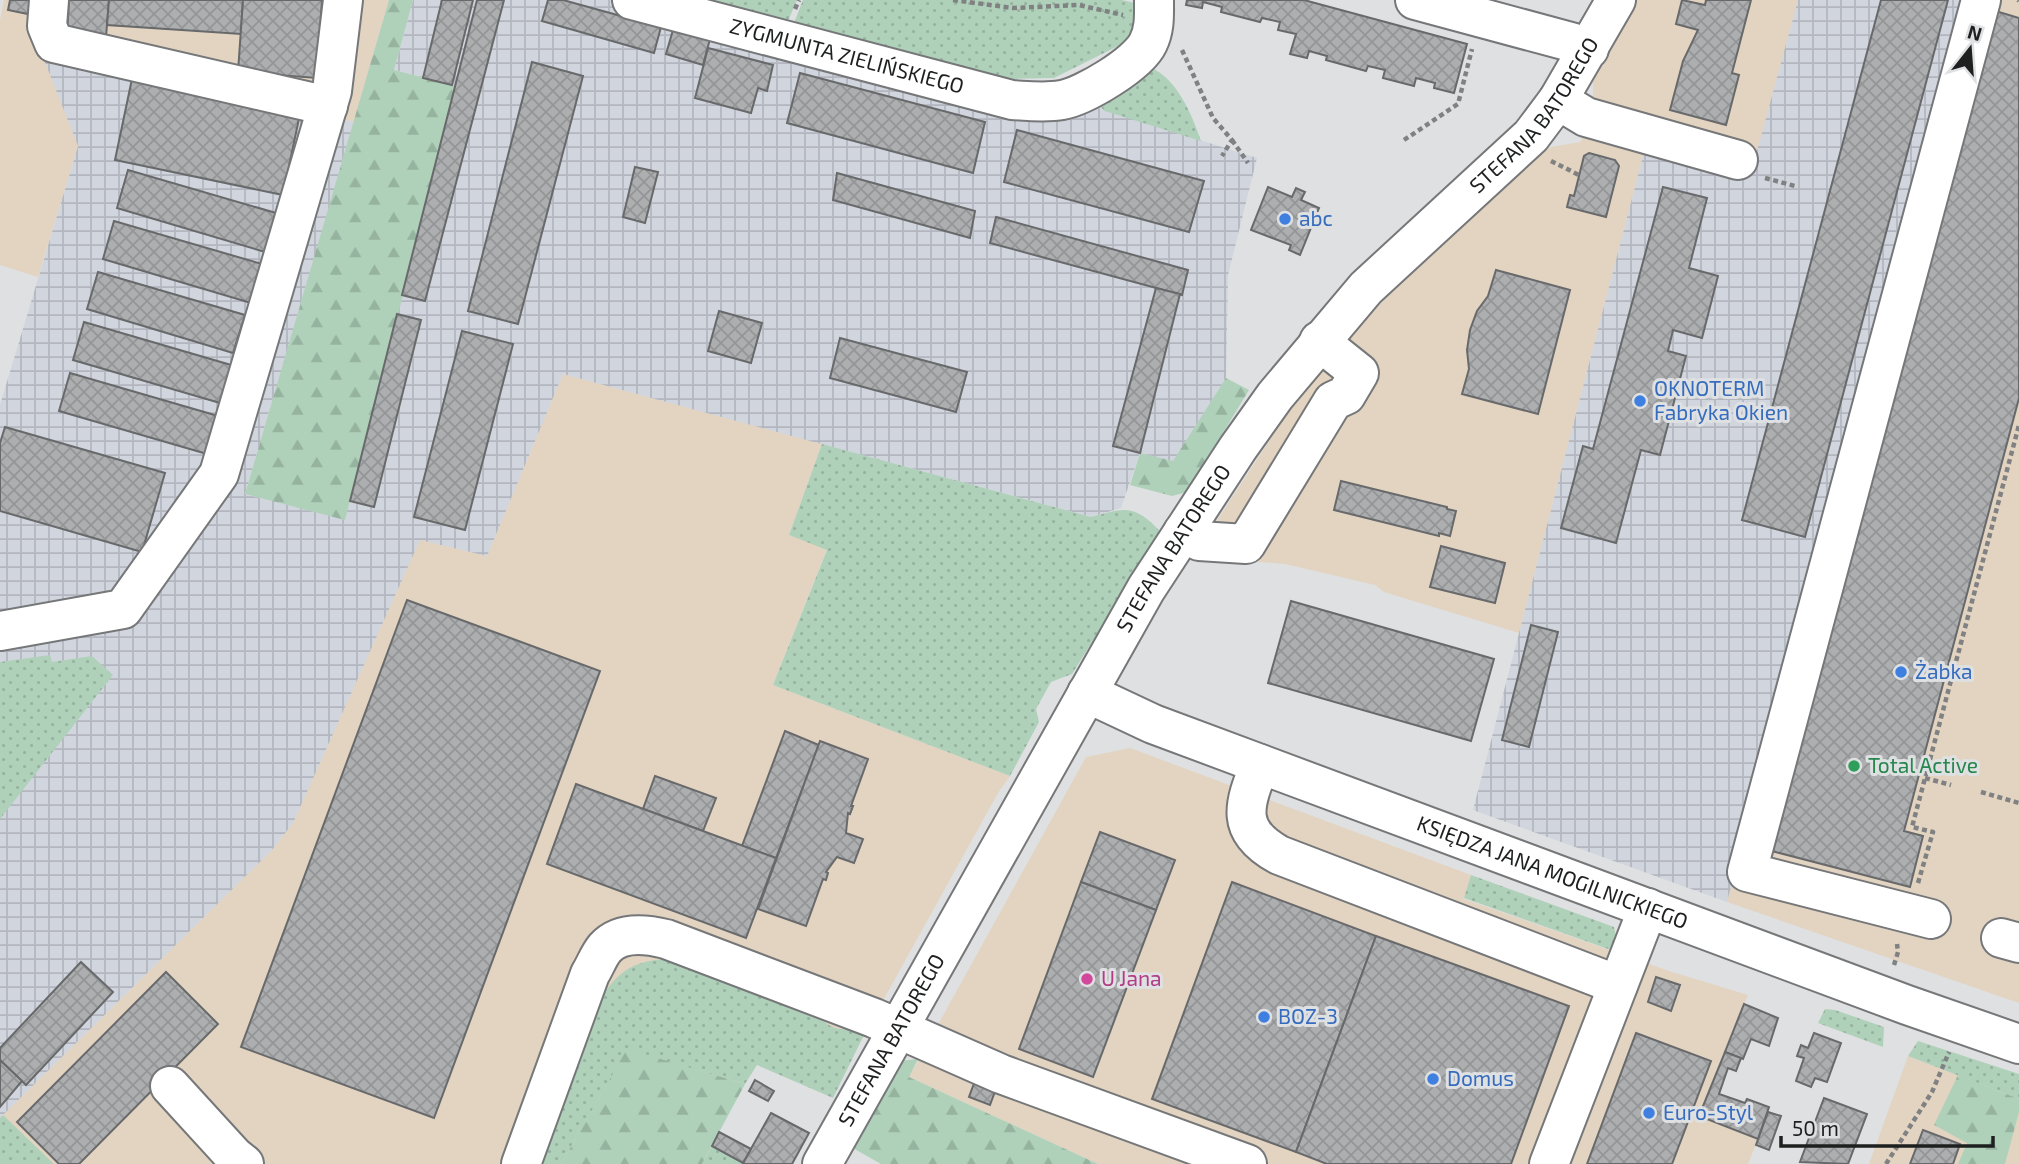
<svg xmlns="http://www.w3.org/2000/svg" width="2019" height="1164" font-family="'Exo 2',sans-serif">
	<style>
		.commercial { fill: #e2d4c1 }
		.industrial { fill: url(#industrial-grid) }
		.grass { fill: url(#grass-dots) }
		.forest { fill: url(#forest-firs) }
		.building { fill: url(#building-cross-hatch); stroke: #68696b; stroke-width: 2 }
		.lines { fill: none; stroke-linecap: round; stroke-linejoin: round }
		.minor-casing { stroke: #767779; stroke-width: 42 }
		.path { stroke: #808182; stroke-width: 4.5; stroke-dasharray: 5 3.5; stroke-linecap: butt }
		.minor { stroke: #fff; stroke-width: 38 }
		.shop-dot { fill: #3f7fe0; stroke: #dfe0e2; stroke-width: 2.5 }
		.leisure-dot { fill: #2e9e5b; stroke: #dfe0e2; stroke-width: 2.5 }
		.hotel-dot { fill: #d1479c; stroke: #dfe0e2; stroke-width: 2.5 }
		.labels { text-anchor: middle; stroke-width: 6; stroke-linejoin: round; paint-order: stroke }
		.street-label { font-size: 21px; fill: #1e1f1f; stroke: #dfe0e2 }
		.shop-label { font-size: 21px; fill: #366cbe; stroke: #dfe0e2; text-anchor: start }
		.leisure-label { font-size: 21px; fill: #27864d; stroke: #dfe0e2; text-anchor: start }
		.hotel-label { font-size: 21px; fill: #b23c85; stroke: #dfe0e2; text-anchor: start }
	</style>
	<defs>
		<pattern id="industrial-grid" width="8" height="8" patternUnits="userSpaceOnUse" patternTransform="scale(1.75)"><rect width="8" height="8" fill="#d1d5de"/><path d="M0 4h8M4 0v8" fill="none" stroke="#b3b6be"/></pattern>
		<pattern id="grass-dots" width="8" height="8" patternUnits="userSpaceOnUse" patternTransform="scale(1.75)"><rect width="8" height="8" fill="#afd1b9"/><path d="M2 2h.1M6 6h.1" fill="none" stroke="#96b39f" stroke-width="1.8" stroke-linecap="round"/></pattern>
		<pattern id="forest-firs" width="22" height="20" patternUnits="userSpaceOnUse" patternTransform="scale(1.75)"><rect width="22" height="20" fill="#afd1b9"/><path d="M5 1l3.5 6h-7zM16 11l3.5 6h-7z" fill="#96b39f"/></pattern>
		<pattern id="building-cross-hatch" width="8" height="8" patternUnits="userSpaceOnUse" patternTransform="scale(1.75)"><rect width="8" height="8" fill="#adaeb0"/><path d="M0 0l8 8M0 8l8-8" fill="none" stroke="#949597"/></pattern>
	</defs>
	<rect width="100%" height="100%" fill="#dfe0e2"/>
	<g class="commercial">
		<path d="M4,0H389L354,122L42,53L78,146L38,277L0,265V20Z"/>
		<path d="M1635,0H1798L1758,151L1593,112V75Z"/>
		<path d="M1966,0H2019V1003L1727,902Z"/>
		<path d="M1584,136L1644,152L1519,633L1384,592L1375,585L1285,564L1196,557L1212,528L1302,391L1351,331L1542,152L1551,147L1580,142Z"/>
		<path d="M563,374L822,444L789,535L827,549L773,685L1010,776L998,793L860,1042L672,970L561,1164H20L0,1149V1118L271,851L293,823L420,539L487,556Z"/>
		<path d="M1130,748L1471,875L1464,899L1672,972L1748,995L1699,1116L1758,1139L1748,1164H1098L909,1077L1086,757Z"/>
		<path d="M1908,1056L2019,1099V1164H1869Z"/>
	</g>
	<g class="industrial">
		<path d="M413,0H707L1019,83L1257,158L1228,275L1226,378L1173,462L1140,453L1121,508L1091,517L563,374L487,556L420,540L293,823L271,851L0,1118V405L78,146L41,52L354,122L245,494L345,519L456,86L394,70Z"/>
		<path d="M1798,0H1966L1727,902L1473,810L1644,152L1593,112L1757,151Z"/>
	</g>
	<g class="grass">
		<path d="M707,0H797L788,21Z"/>
		<path d="M803,0H1122L1139,4L1132,35L1122,44L1054,78L1006,79L794,23Z"/>
		<path d="M1150,67C1178,80 1191,113 1201,141L1105,111L1097,104Z"/>
		<path d="M822,444L1091,517C1126,507 1134,504 1161,532L1072,674L1051,682L1036,709L1039,722L1010,776L773,685L827,550L789,535Z"/>
		<path d="M50,655L52,662L92,656L113,675L0,819V662Z"/>
		<path d="M1471,875L1614,927L1616,937L1611,950L1464,898Z"/>
		<path d="M665,959L817,1015C830,1029 841,1032 859,1027L864,1035L833,1098L757,1065L745,1084L627,1050L561,1164H539L600,1001C615,973 633,961 665,959Z"/>
		<path d="M1825,1009L1835,1010L1884,1027L1883,1047L1818,1023Z"/>
		<path d="M1918,1041L2019,1074V1099L1908,1056Z"/>
		<path d="M3,1115L54,1164H0V1118Z"/>
		<path d="M712,1146L745,1164H702Z"/>
	</g>
	<g class="forest">
		<path d="M389,0H413L394,70L457,86L345,520L245,494Z"/>
		<path d="M1226,378L1249,390L1187,492L1172,496L1130,485L1140,453L1173,461Z"/>
		<path d="M627,1049L745,1084L702,1164H561Z"/>
		<path d="M918,1059L909,1077L1098,1164H881L851,1147L898,1061Z"/>
		<path d="M1958,1075L2019,1099V1112L2005,1164H1958L1967,1143L1934,1125Z"/>
	</g>
	<g class="building">
		<path d="M10,0H31L28,14L8,10Z"/>
		<path d="M69,0H109L106,37L67,34Z"/>
		<path d="M109,0H243L241,34L107,25Z"/>
		<path d="M243,0H322L317,78L238,72Z"/>
		<path d="M442,0H473L452,85L423,78Z"/>
		<path d="M477,0H504L425,301L402,295Z"/>
		<path d="M548,0H563L661,27L654,53L542,21Z"/>
		<path d="M1187,0H1304L1467,44L1454,93L1434,88L1435,83L1416,78L1414,86L1383,78L1385,70L1368,66L1366,71L1326,60L1327,56L1309,51L1307,58L1290,54L1296,34L1278,30L1280,22L1262,18L1260,22L1221,12L1222,7L1203,2L1202,8L1186,5Z"/>
		<path d="M1682,0L1705,5L1706,0H1751L1732,73L1739,75L1726,125L1670,110L1683,61L1698,30L1676,24Z"/>
		<path d="M1881,0H1948L1805,537L1742,520Z"/>
		<path d="M1989,9L2019,18V398L1904,831L1923,836L1910,887L1764,849Z"/>
		<path d="M673,30L710,39L703,65L666,54Z"/>
		<path d="M708,48L773,65L767,91L758,88L751,113L695,98Z"/>
		<path d="M532,62L583,76L518,324L468,311Z"/>
		<path d="M800,73L985,122L973,173L787,123Z"/>
		<path d="M133,74L301,109L283,195L115,160Z"/>
		<path d="M1017,130L1204,181L1189,232L1004,182Z"/>
		<path d="M1589,153L1615,160L1619,166L1606,217L1567,207L1570,195L1574,196L1584,156Z"/>
		<path d="M635,167L658,172L645,223L623,217Z"/>
		<path d="M128,170L276,213L265,252L117,208Z"/>
		<path d="M837,173L975,211L970,238L833,200Z"/>
		<path d="M1268,187L1292,197L1296,188L1305,192L1301,200L1319,208L1300,255L1289,250L1291,245L1251,230Z"/>
		<path d="M1663,187L1707,198L1689,268L1718,276L1702,338L1673,330L1668,351L1686,356L1660,455L1641,450L1616,543L1561,528L1583,446L1593,449Z"/>
		<path d="M996,217L1188,270L1182,295L990,243Z"/>
		<path d="M114,221L262,264L251,303L103,259Z"/>
		<path d="M1496,270L1570,290L1538,414L1462,394L1469,369L1467,350L1470,330L1477,311L1488,296Z"/>
		<path d="M98,272L245,315L233,353L87,309Z"/>
		<path d="M1156,288L1180,294L1140,453L1113,446Z"/>
		<path d="M719,311L762,323L751,363L708,351Z"/>
		<path d="M397,314L421,320L374,507L350,501Z"/>
		<path d="M84,322L231,365L220,403L73,360Z"/>
		<path d="M462,331L513,344L465,530L414,517Z"/>
		<path d="M840,338L967,372L956,412L830,378Z"/>
		<path d="M70,373L218,416L207,454L59,411Z"/>
		<path d="M5,427L165,473L142,552L0,511V443Z"/>
		<path d="M1341,481L1447,507V509L1456,511L1450,536L1439,533V536L1334,510Z"/>
		<path d="M1441,546L1505,563L1495,603L1430,587Z"/>
		<path d="M407,600L600,671L434,1118L241,1047Z"/>
		<path d="M1291,601L1494,659L1471,741L1268,683Z"/>
		<path d="M1531,625L1558,632L1529,747L1502,740Z"/>
		<path d="M785,731L819,745L776,858L742,846Z"/>
		<path d="M820,741L868,759L851,806H853L850,814L848,813L846,833L863,839L854,863L837,857L826,872L828,873L826,880L823,879L806,926L758,909Z"/>
		<path d="M655,776L716,798L703,831L643,809Z"/>
		<path d="M576,784L776,858L746,938L547,864Z"/>
		<path d="M1100,832L1175,860L1156,910L1081,882Z"/>
		<path d="M1081,882L1156,910L1093,1077L1019,1049Z"/>
		<path d="M1232,882L1376,936L1296,1152L1152,1099Z"/>
		<path d="M1376,936L1569,1006L1511,1164H1327L1296,1152Z"/>
		<path d="M81,962L113,992L26,1085L0,1060V1048Z"/>
		<path d="M166,972L218,1024L79,1164H59L17,1122Z"/>
		<path d="M1656,977L1680,985L1671,1011L1648,1002Z"/>
		<path d="M1744,1004L1778,1018L1769,1046L1751,1039L1743,1059L1725,1052Z"/>
		<path d="M1636,1033L1711,1061L1672,1164H1587Z"/>
		<path d="M1814,1033L1841,1043L1827,1082L1815,1078L1811,1087L1796,1081L1804,1058L1797,1056L1801,1045L1808,1048Z"/>
		<path d="M1725,1052L1741,1058L1736,1071L1728,1068L1719,1094L1745,1103L1747,1099L1769,1107L1758,1139L1699,1116Z"/>
		<path d="M0,1060L22,1081L0,1107Z"/>
		<path d="M976,1078L997,1086L990,1105L969,1097Z"/>
		<path d="M755,1080L774,1091L768,1101L749,1091Z"/>
		<path d="M1824,1098L1867,1114L1848,1164L1800,1162Z"/>
		<path d="M1768,1112L1781,1116L1769,1150L1756,1145Z"/>
		<path d="M771,1113L809,1133L792,1164H745L743,1163Z"/>
		<path d="M1923,1130L1960,1144L1953,1164H1910Z"/>
		<path d="M719,1132L751,1149L743,1163L712,1146Z"/>
	</g>
	<g class="lines">
		<g class="minor-casing">
			<g id="minor">
				<path d="M49,0L47,26L54,43L328,106"/>
				<path id="s1" d="M632,0L1012,100C1029,101 1045,103 1062,100C1084,96 1138,64 1148,43C1155,29 1154,15 1154,0"/>
				<path d="M1415,0L1571,42L1589,49"/>
				<path d="M1558,100L1586,117L1738,160"/>
				<path d="M1183,532L1199,541L1246,544L1333,401L1346,395L1359,373L1319,341"/>
				<path d="M0,631L123,609L219,474L332,91L343,0"/>
				<path id="s2" d="M1087,693L1153,724L1907,1005L2019,1044"/>
				<path d="M1260,764C1244,805 1234,830 1279,855L1618,985"/>
				<path d="M1931,919L1747,872L1981,0"/>
				<path d="M2001,938L2019,943"/>
				<path d="M170,1086L234,1156L244,1164"/>
				<path d="M521,1164L590,974C595,966 599,955 605,948C620,931 646,934 666,939L874,1018L1001,1074L1247,1164"/>
				<path id="s3" d="M822,1164L1146,589L1238,448L1275,396L1366,288L1531,136L1558,100L1616,0"/>
				<path d="M1549,1164L1648,908"/>
			</g>
		</g>
		<g class="path">
			<path d="M953,0L1013,8L1079,5L1123,15"/>
			<path d="M2018,0L2019,1"/>
			<path d="M795,9L799,0"/>
			<path d="M1182,50L1213,118L1232,140L1222,156"/>
			<path d="M1232,140L1248,163"/>
			<path d="M1404,140L1458,104L1472,49"/>
			<path d="M1551,161L1579,175"/>
			<path d="M1765,178L1795,186"/>
			<path d="M1925,778L1951,785"/>
			<path d="M1981,792L2019,803"/>
			<path d="M1918,883L1933,832L1912,827L2019,425"/>
			<path d="M1894,965L1898,952L1897,944"/>
			<path d="M1886,1164L1932,1092L1949,1052"/>
		</g>
		<use href="#minor" class="minor"/>
	</g>
	<g class="shop-dot">
		<circle cx="1285" cy="219" r="7"/>
		<circle cx="1640" cy="401" r="7"/>
		<circle cx="1901" cy="672" r="7"/>
		<circle cx="1264" cy="1017" r="7"/>
		<circle cx="1433" cy="1079" r="7"/>
		<circle cx="1649" cy="1113" r="7"/>
	</g>
	<circle class="leisure-dot" cx="1854" cy="766" r="7"/>
	<circle class="hotel-dot" cx="1087" cy="979" r="7"/>
	<g class="labels">
		<g class="street-label">
			<text dy="7" stroke="none"><textPath href="#s1" startOffset="222">ZYGMUNTA ZIELIŃSKIEGO</textPath></text>
			<text dy="7" stroke="none"><textPath href="#s3" startOffset="1276">STEFANA BATOREGO</textPath></text>
			<text dy="7" stroke="none"><textPath href="#s3" startOffset="709">STEFANA BATOREGO</textPath></text>
			<text dy="7" stroke="none"><textPath href="#s2" startOffset="499">KSIĘDZA JANA MOGILNICKIEGO</textPath></text>
			<text dy="7" stroke="none"><textPath href="#s3" startOffset="142">STEFANA BATOREGO</textPath></text>
		</g>
		<g class="shop-label">
			<text x="1299" y="226">abc</text>
			<text x="1654" y="396">OKNOTERM<tspan x="1654" dy="24">Fabryka Okien</tspan></text>
			<text x="1915" y="679">Żabka</text>
			<text x="1278" y="1024">BOZ-3</text>
			<text x="1447" y="1086">Domus</text>
			<text x="1663" y="1120">Euro-Styl</text>
		</g>
		<g class="leisure-label">
			<text x="1868" y="773">Total Active</text>
		</g>
		<g class="hotel-label">
			<text x="1101" y="986">U Jana</text>
		</g>
	</g>
	<g transform="translate(1970 49) rotate(17)" stroke="#dfe0e2" stroke-width="5" paint-order="stroke">
	<path d="M0-5L12 26L0 18L-12 26Z" fill="#1e1f1f"/>
	<text y="-10" font-size="19" font-weight="bold" text-anchor="middle" fill="#1e1f1f">N</text>
	</g>
	<path d="M1781 1136v10h212v-10" fill="none" stroke="#1e1f1f" stroke-width="3.5"/>
	<text x="1792" y="1136" font-size="21" fill="#1e1f1f" stroke="#dfe0e2" stroke-width="5" paint-order="stroke">50 m</text>
</svg>
